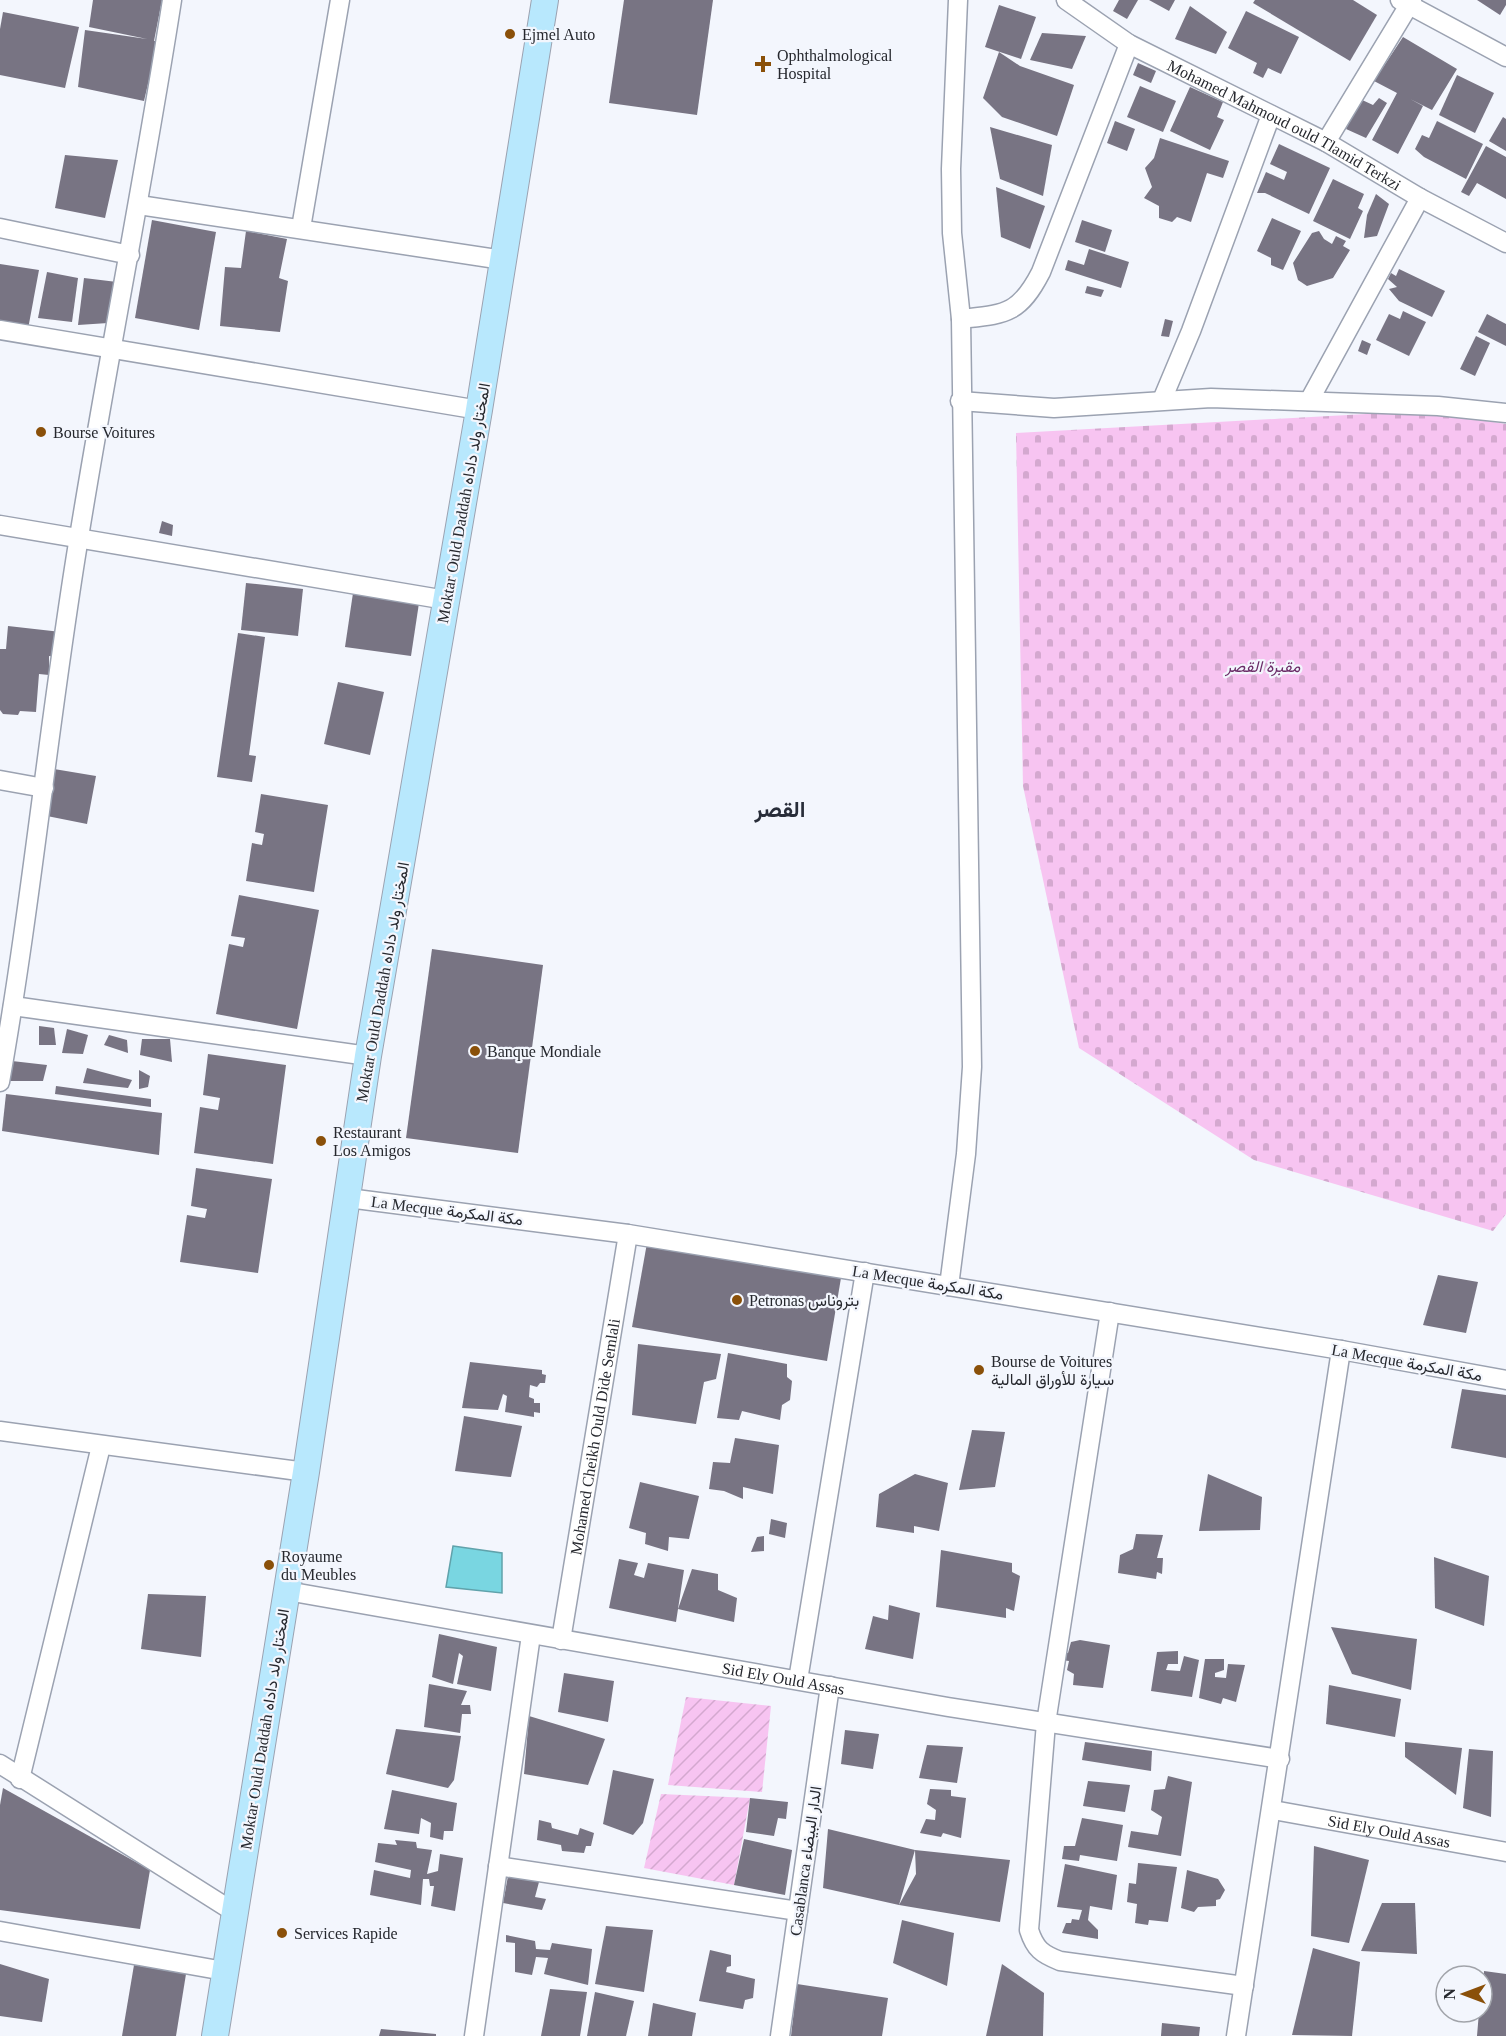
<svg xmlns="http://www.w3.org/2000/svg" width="1506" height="2036" font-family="'Times New Roman',Vazirmatn,serif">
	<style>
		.cemetery { fill: url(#cemetery-stones) }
		.garden { fill: url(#garden-furrows) }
		.water { fill: #79d6e1; stroke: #60a2ab; stroke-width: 1.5 }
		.building { fill: #787483; fill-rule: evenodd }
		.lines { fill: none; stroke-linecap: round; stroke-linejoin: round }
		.minor-casing { stroke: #9ba2b1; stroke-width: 21 }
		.secondary-casing { stroke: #9ba2b1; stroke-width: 28 }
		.minor { stroke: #fff; stroke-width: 18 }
		.secondary { stroke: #b8e8fd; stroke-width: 26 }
		.poi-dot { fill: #8a5009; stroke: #f3f6fd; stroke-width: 2 }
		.labels { text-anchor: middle; stroke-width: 4.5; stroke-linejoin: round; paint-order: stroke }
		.poi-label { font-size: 16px; fill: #26282e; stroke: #f3f6fd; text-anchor: start }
		.street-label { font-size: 16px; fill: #26282e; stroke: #f3f6fd }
		.park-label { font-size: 16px; font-style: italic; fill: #6a2b67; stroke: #f3f6fd }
		.district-label { font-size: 22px; font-weight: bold; fill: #282d39; stroke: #f3f6fd }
	</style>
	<defs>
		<pattern id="cemetery-stones" width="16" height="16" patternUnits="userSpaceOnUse" patternTransform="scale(1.5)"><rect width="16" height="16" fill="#f7c4f1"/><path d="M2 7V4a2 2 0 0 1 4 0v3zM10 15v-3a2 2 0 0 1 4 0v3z" fill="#d4a8cf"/></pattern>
		<pattern id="garden-furrows" width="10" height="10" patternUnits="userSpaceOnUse" patternTransform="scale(1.5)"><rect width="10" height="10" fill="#f7c4f1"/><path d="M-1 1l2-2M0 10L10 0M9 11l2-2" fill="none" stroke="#d4a8cf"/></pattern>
	</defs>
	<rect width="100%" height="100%" fill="#f3f6fd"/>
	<path class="cemetery" d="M1421,411L1506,424V1214L1493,1231L1254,1160L1079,1048L1023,786L1016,433Z"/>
	<g class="garden">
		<path d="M686,1697L771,1706L762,1792L668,1785Z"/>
		<path d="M661,1794L750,1798L734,1885L644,1868Z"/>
	</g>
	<path class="water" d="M453,1546L502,1553V1593L446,1587Z"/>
	<g class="building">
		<path d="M93,0H162L154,41H158L144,101L78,87L85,30L147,39L89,27Z"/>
		<path d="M624,0H713L697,115L609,103Z"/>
		<path d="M1119,0H1138L1127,19L1113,11Z"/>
		<path d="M1149,0H1175L1169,11Z"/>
		<path d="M1255,0H1353L1377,15L1350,61L1253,3Z"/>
		<path d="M1477,0H1506V5L1500,15Z"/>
		<path d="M999,5L1036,17L1021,59L985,47Z"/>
		<path d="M1190,6L1227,32L1216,54L1175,39Z"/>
		<path d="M1246,11L1299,37L1281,74L1268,68L1263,78L1253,73L1257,63L1228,48Z"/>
		<path d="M3,12L79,27L65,88L0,75V29Z"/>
		<path d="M1042,33L1086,36L1072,69L1030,60Z"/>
		<path d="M1403,37L1457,69L1432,110L1410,99L1423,106L1398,154L1372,140L1397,93L1374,81Z"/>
		<path d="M999,52L1020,66L1074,85L1057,136L1002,117L983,98Z"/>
		<path d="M1138,63L1156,71L1151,83L1133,75Z"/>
		<path d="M1457,75L1494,93L1475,133L1439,115Z"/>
		<path d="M1140,86L1176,101L1163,132L1127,117Z"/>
		<path d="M1190,87L1223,102L1217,117L1224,120L1210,150L1170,131Z"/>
		<path d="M1379,98L1387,103L1366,138L1346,129L1360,99L1373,105Z"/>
		<path d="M1503,117L1506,119V151L1489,141Z"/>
		<path d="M1115,121L1135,129L1127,151L1107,143Z"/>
		<path d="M1437,121L1483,144L1466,179L1424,157L1415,149L1422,135L1429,138Z"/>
		<path d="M990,127L1052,145L1043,196L1000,179Z"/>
		<path d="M1160,138L1229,161L1223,178L1207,173L1191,222L1177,217L1172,222L1159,218V206L1144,198L1152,187L1145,168L1154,158Z"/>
		<path d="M1279,144L1330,168L1309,214L1265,193H1257L1266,172L1284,180L1287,172L1270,164Z"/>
		<path d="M1486,146L1506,157V199L1477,183L1469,196L1461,192Z"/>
		<path d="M65,155L118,160L105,218L55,208Z"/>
		<path d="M1333,179L1364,194L1358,208L1363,211L1350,239L1313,221Z"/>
		<path d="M996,187L1045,206L1030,249L1001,237Z"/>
		<path d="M1376,194L1389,204L1377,236L1364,238L1367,215Z"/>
		<path d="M1272,218L1301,231L1283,270L1271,265V258L1257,251Z"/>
		<path d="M152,220L216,232L199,330L135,318Z"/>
		<path d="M1082,220L1112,230L1105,252L1075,242Z"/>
		<path d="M246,231L287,239L279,278L288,281L280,332L220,326L225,267L241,268Z"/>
		<path d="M1319,231L1324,239L1332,244L1336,236L1346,241L1343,246L1350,250L1333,278L1307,286L1298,280L1293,263L1312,233Z"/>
		<path d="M1089,249L1129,262L1121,288L1065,270L1068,260L1084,265Z"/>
		<path d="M0,264L39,270L28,329L0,325Z"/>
		<path d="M1399,269L1445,291L1432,317L1399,301L1389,289L1397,287L1388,279L1391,273L1396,276Z"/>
		<path d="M47,272L78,278L72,322L38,318Z"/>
		<path d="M84,278L117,282L108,323L78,325Z"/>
		<path d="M1087,286L1104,290L1101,297L1085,293Z"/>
		<path d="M1403,311L1426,322L1409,356L1376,340L1389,314L1400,319Z"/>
		<path d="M1487,314L1506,324V346L1478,332Z"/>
		<path d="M1165,319L1173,321L1169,337L1161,336Z"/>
		<path d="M1476,336L1490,343L1475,376L1460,369Z"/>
		<path d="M1362,340L1371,344L1367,355L1358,351Z"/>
		<path d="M162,521L173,525L172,536L159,533Z"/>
		<path d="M246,583L303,589L298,636L241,630Z"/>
		<path d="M353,593L419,603L411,656L345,647Z"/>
		<path d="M8,626L61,632L57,657L49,656V675L39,674L36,712L20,711L18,715L3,714L0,710V649H6Z"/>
		<path d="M238,633L265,637L249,755L256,756L252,782L217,777Z"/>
		<path d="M338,682L384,692L370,755L324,744Z"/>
		<path d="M54,769L96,776L87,824L47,816Z"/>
		<path d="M261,794L328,805L314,892L246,881L252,843L262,845L264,834L255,832Z"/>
		<path d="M239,895L319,910L297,1029L216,1014L229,944L243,947L245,938L231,936Z"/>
		<path d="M432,949L543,965L518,1153L406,1138Z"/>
		<path d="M39,1026L54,1028L56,1045H39Z"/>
		<path d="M67,1029L88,1035L83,1054L62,1053Z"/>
		<path d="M109,1035L127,1040L128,1053L104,1045Z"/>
		<path d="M142,1039H170L172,1062L140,1055Z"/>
		<path d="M208,1054L286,1065L273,1164L194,1153L200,1107L218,1110L220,1098L203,1095Z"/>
		<path d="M12,1061L47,1065L43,1081H8Z"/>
		<path d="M87,1068L132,1080L128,1088L83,1083Z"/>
		<path d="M139,1070L150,1076L148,1087L139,1089Z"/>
		<path d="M56,1086L151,1099V1107L55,1094Z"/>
		<path d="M6,1094L162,1113L159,1155L2,1131Z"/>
		<path d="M196,1168L272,1179L258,1273L180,1262L187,1215L205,1218L207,1209L191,1206Z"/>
		<path d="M647,1243L842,1272L827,1361L632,1327Z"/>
		<path d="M1438,1275L1478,1282L1466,1333L1423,1325Z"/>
		<path d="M638,1344L721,1354L716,1379L704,1382L696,1424L632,1415Z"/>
		<path d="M728,1353L787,1364V1377L792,1381L790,1400L782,1405L780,1420L742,1411L739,1420L717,1418Z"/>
		<path d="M470,1362L542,1370V1374L546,1375L545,1383H540L537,1387L530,1385L529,1397L534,1399V1403H540V1413L534,1412V1417L505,1412L507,1396L503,1394L498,1410L462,1408Z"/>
		<path d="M1462,1389L1506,1395V1458L1451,1448Z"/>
		<path d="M464,1416L522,1426L511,1477L455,1471Z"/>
		<path d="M972,1430L1005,1432L995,1487L959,1490Z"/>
		<path d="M735,1438L779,1445L773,1494L743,1487V1499L724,1491L709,1489L713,1462L730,1463Z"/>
		<path d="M915,1474L948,1483L939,1531L914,1526V1533L876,1527L879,1494Z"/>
		<path d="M1208,1474L1262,1497L1260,1530L1199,1531Z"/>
		<path d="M640,1482L699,1496L689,1539L669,1537L668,1551L645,1544L646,1533L629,1528Z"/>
		<path d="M771,1519L787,1523L785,1538L769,1534Z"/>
		<path d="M1136,1534L1163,1535L1157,1558H1163L1162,1574L1157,1572L1156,1579L1118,1573L1120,1555L1133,1549Z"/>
		<path d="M764,1536V1551L751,1552L757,1537Z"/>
		<path d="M941,1550L1012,1563V1572L1020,1576L1014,1611L1006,1608V1618L936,1607Z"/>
		<path d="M1434,1557L1489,1576L1484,1626L1435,1608Z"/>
		<path d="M619,1559L638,1563L634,1575L644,1578L648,1563L684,1570L676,1622L609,1608Z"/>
		<path d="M692,1569L718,1574V1590L737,1598L734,1622L678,1609Z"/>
		<path d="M148,1594L206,1596L201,1657L141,1649Z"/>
		<path d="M889,1605L920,1613L913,1659L865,1649L873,1616L888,1620Z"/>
		<path d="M1331,1627L1417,1639L1411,1690L1352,1674Z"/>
		<path d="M439,1634L497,1647L491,1691L457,1684L463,1656L459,1653L453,1684L432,1677Z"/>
		<path d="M1080,1640L1110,1645L1103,1688L1073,1685L1074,1674L1067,1670L1069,1661L1061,1660V1652L1068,1653L1071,1642Z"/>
		<path d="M1178,1651V1664H1168L1166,1670L1180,1671L1184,1656L1199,1660L1192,1697L1151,1691L1157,1652Z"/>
		<path d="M1205,1659H1224V1670L1215,1673V1677L1226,1678L1228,1664L1245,1665L1236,1702L1223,1698L1221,1704L1199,1698Z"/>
		<path d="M564,1673L614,1681L608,1722L558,1712Z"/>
		<path d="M429,1684L467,1691L461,1705H470L471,1714H462L460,1733L424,1727Z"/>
		<path d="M1329,1685L1401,1699L1395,1737L1326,1724Z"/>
		<path d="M529,1716L605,1739L588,1785L524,1774Z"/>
		<path d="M396,1729L461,1736L454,1780L448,1788L386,1774Z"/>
		<path d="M845,1730L879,1734L873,1769L841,1764Z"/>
		<path d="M1085,1742L1152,1751L1151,1771L1082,1760Z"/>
		<path d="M1405,1742L1462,1748L1456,1795L1405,1757Z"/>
		<path d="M927,1745L963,1747L957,1783L919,1778Z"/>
		<path d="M1469,1749L1493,1751L1491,1817L1463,1808Z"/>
		<path d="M613,1770L654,1779L643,1823L633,1835L603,1824Z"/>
		<path d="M1168,1776L1192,1782L1181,1856L1128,1847L1131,1831L1158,1835L1162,1817L1151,1810L1154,1790L1165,1789Z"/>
		<path d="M1088,1781L1130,1785L1125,1812L1083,1806Z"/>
		<path d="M3,1788L150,1870L140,1929L0,1910V1805Z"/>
		<path d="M930,1789L951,1790V1796L966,1798L961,1838L943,1833L941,1837L920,1833L926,1819L935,1820L936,1810L927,1804Z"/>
		<path d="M392,1790L457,1803L453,1831H444L443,1840L430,1837L431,1823L421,1818L419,1834L384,1829Z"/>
		<path d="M750,1798L788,1802L786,1819L778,1818L774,1836L746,1832Z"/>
		<path d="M1082,1818L1123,1825L1117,1861L1080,1855L1079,1861L1062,1859L1064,1846H1075Z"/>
		<path d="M539,1820L551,1823L552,1828L578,1835L580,1828L594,1833L591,1846H586L584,1853L562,1851L561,1845L537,1840Z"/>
		<path d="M828,1829L915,1850L1010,1860L1000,1922L899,1905L823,1888ZM915,1850L916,1874L899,1905Z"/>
		<path d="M744,1839L792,1850L785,1895L734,1885Z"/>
		<path d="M395,1840L416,1842L417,1848L432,1850L427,1874L438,1871L440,1854L463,1858L455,1911L431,1906L434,1886H430L429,1879H423L421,1905L370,1895L374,1870L410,1878L411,1870L375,1862L378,1843L397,1845Z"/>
		<path d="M1314,1846L1369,1860L1349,1943L1311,1936Z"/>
		<path d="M1138,1863L1177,1867L1168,1922L1149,1920L1148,1925L1135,1923L1137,1904L1127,1902L1129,1883L1136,1884Z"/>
		<path d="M1065,1864L1117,1875L1112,1910L1090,1906L1088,1920L1098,1930V1939L1062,1933L1066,1923H1071L1072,1919L1079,1920L1082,1910L1057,1907Z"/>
		<path d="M1187,1870L1218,1879L1225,1890L1220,1899L1216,1900V1906L1198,1907L1194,1912L1181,1908Z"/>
		<path d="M508,1876L539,1882L535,1897L546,1899L542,1910L503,1903Z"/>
		<path d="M1382,1903H1415L1417,1954L1361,1951Z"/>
		<path d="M902,1920L954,1933L947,1986L893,1963Z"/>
		<path d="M606,1926L653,1930L644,1992L595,1984Z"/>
		<path d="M506,1935L535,1941L536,1949L550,1950L552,1943L592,1949L588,1985L544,1974L548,1958L536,1957L532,1975L515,1972V1943L506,1942Z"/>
		<path d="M1313,1948L1360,1962L1352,2036L1292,2035Z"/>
		<path d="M710,1950L731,1955V1966L727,1967L726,1972L755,1979L753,1998L745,2000L743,2009L699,2001Z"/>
		<path d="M0,1964L49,1979L42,2022L0,2016Z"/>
		<path d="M1002,1964L1044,1993L1043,2036H986Z"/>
		<path d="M134,1965L186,1974L176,2036H122Z"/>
		<path d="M1484,1971L1506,1974V2036H1477L1479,2012H1482Z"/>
		<path d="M797,1984L888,1998L882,2036H791Z"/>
		<path d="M550,1989L587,1992L580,2036H541Z"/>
		<path d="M595,1992L634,2001L626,2036H587Z"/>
		<path d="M653,2003L696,2013L692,2036H648Z"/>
		<path d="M1162,2023L1200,2027L1199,2036H1161Z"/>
		<path d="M381,2029L436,2034V2036H379Z"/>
	</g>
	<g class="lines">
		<g class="minor-casing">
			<g id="minor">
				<path id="s1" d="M1066,0L1129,44L1326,142L1420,198L1506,243"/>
				<path d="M1400,0L1506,57"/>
				<path d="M1326,142L1412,0"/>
				<path d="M139,205L503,260"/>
				<path d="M0,228L130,255"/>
				<path d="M301,228L340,0"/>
				<path d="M961,319C1005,314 1019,315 1041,272L1129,44"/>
				<path d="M0,330L479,410"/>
				<path d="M1162,400L1191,331L1271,115"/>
				<path d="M960,401L1054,408L1211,398L1438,406L1506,413"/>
				<path d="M1309,401L1420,198"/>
				<path d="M0,525L446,600"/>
				<path d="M0,780L44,788"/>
				<path d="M13,1006L368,1056"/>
				<path d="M0,1082C32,901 49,718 79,537C108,358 144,180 172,0"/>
				<path d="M348,1198L628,1234L1341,1350L1506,1380"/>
				<path d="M949,1286L966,1154L972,1067L961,319L952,233L951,169L958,0"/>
				<path d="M1110,1312L1046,1723L1029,1930C1035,1949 1042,1954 1060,1961L1244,1986"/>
				<path d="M0,1431L306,1472"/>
				<path id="s2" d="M287,1591L948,1707L1280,1759"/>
				<path id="s3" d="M561,1640L628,1234"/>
				<path d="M798,1680L865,1272"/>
				<path d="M0,1764L234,1912"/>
				<path d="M20,1779L101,1446"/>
				<path id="s4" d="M1273,1810L1506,1852"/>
				<path d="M498,1866L798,1911"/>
				<path d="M0,1931L224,1971"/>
				<path d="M474,2036L531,1635"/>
				<path d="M780,2036L830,1686"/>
				<path d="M1236,2036L1341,1350"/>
			</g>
		</g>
		<g class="secondary-casing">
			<path id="secondary" d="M215,2036L306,1472L368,1056L479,410L545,0"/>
		</g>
		<use href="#minor" class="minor"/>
		<use href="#secondary" class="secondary"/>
	</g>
	<g class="poi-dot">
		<circle cx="510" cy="34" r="6"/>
		<path d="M760 55h6v6h6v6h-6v6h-6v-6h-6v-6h6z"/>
		<circle cx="41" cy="432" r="6"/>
		<circle cx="475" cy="1051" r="6"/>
		<circle cx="321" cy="1141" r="6"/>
		<circle cx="737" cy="1300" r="6"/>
		<circle cx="979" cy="1370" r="6"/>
		<circle cx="269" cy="1565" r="6"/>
		<circle cx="282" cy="1933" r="6"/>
	</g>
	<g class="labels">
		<g class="poi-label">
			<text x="522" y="40">Ejmel Auto</text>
			<text x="777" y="61">Ophthalmological<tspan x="777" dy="18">Hospital</tspan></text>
			<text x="53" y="438">Bourse Voitures</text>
			<text x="487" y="1057">Banque Mondiale</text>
			<text x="333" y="1138">Restaurant<tspan x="333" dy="18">Los Amigos</tspan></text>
			<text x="749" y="1306">Petronas بتروناس</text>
			<text x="991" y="1367">Bourse de Voitures<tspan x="991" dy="18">سيارة للأوراق المالية</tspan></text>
			<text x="281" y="1562">Royaume<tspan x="281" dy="18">du Meubles</tspan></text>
			<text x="294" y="1939">Services Rapide</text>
		</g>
		<g class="street-label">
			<text dy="6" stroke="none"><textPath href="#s1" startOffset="252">Mohamed Mahmoud ould Tlamid Terkzi</textPath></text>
			<text transform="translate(463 503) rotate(-80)" y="6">Moktar Ould Daddah المختار ولد داداه</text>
			<text transform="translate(382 982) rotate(-80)" y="6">Moktar Ould Daddah المختار ولد داداه</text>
			<text transform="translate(447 1210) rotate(7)" y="6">La Mecque مكة المكرمة</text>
			<text transform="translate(928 1282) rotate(9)" y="6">La Mecque مكة المكرمة</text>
			<text transform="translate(1407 1362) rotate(10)" y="6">La Mecque مكة المكرمة</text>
			<text dy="6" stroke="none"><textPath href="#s3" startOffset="206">Mohamed Cheikh Ould Dide Semlali</textPath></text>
			<text dy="6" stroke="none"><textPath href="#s2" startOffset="504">Sid Ely Ould Assas</textPath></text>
			<text transform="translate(264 1729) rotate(-81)" y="6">Moktar Ould Daddah المختار ولد داداه</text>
			<text dy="6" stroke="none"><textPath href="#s4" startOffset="118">Sid Ely Ould Assas</textPath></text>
			<text transform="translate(805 1861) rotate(-82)" y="6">Casablanca الدار البيضاء</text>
		</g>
		<g class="park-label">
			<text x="1263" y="672">مقبرة القصر</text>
		</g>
		<g class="district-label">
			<text x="780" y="817">القصر</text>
		</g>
	</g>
	<g transform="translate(1464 1994) rotate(270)"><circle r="28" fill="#f3f6fd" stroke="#a1a4aa" stroke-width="1.5"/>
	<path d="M0-4.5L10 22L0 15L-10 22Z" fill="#8a5009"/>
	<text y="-9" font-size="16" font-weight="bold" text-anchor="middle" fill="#26282e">N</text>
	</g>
</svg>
